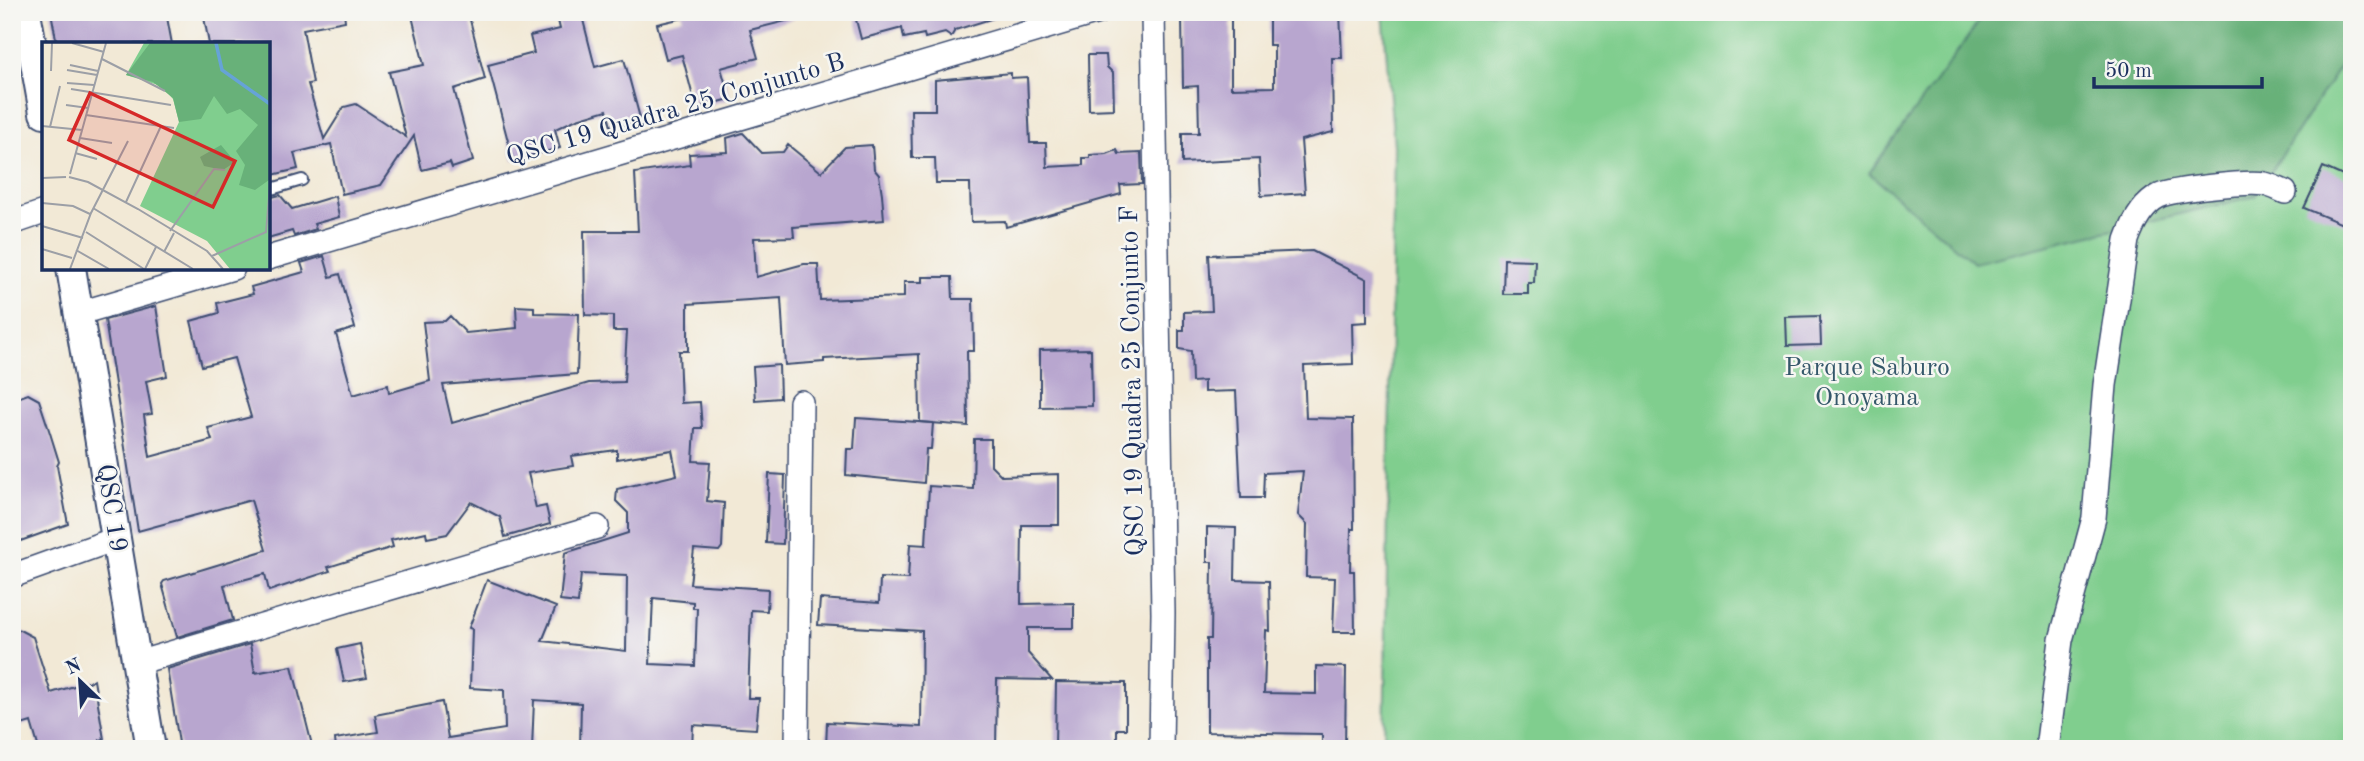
<svg xmlns="http://www.w3.org/2000/svg" width="2364" height="761" font-family="'Old Standard TT',serif">
	<style>
		.green { fill: #80ce8e; stroke: #4e7e76; stroke-width: 2 }
		.forest { fill: #68b179; stroke: #42706c; stroke-width: 2 }
		.building { fill: #b8a6cf; fill-rule: evenodd }
		.lines { fill: none; stroke-linecap: round; stroke-linejoin: round }
		.service-casing { stroke: #3b4b70; stroke-width: 14 }
		.minor-casing { stroke: #3b4b70; stroke-width: 26 }
		.tertiary-casing { stroke: #3b4b70; stroke-width: 32 }
		.service { stroke: #fff; stroke-width: 10 }
		.minor { stroke: #fff; stroke-width: 23 }
		.tertiary { stroke: #fff; stroke-width: 28 }
		.labels { text-anchor: middle; stroke-width: 5; stroke-linejoin: round; paint-order: stroke }
		.street-label { font-size: 26px; fill: #1b2f5e; stroke: #f6f6f2 }
		.park-label { font-size: 26px; fill: #34576a; stroke: #f6f6f2 }
		.inset-river { fill: none; stroke: #66a3d7; stroke-width: 3.5 }
		.inset-road { fill: none; stroke: #9c9fa6; stroke-width: 2 }
		.view { fill: #d62828; fill-opacity: 0.15; stroke: #d62828; stroke-width: 3.5 }
		.inset-edge { fill: none; stroke: #1b2f5e; stroke-width: 3.5 }
	</style>
	<rect width="100%" height="100%" fill="#f6f6f2"/>
	<filter id="ink" filterUnits="userSpaceOnUse"><feTurbulence type="fractalNoise" baseFrequency=".0143" numOctaves="2"/><feDisplacementMap in="SourceGraphic" scale="14" xChannelSelector="R" yChannelSelector="G"/><feConvolveMatrix kernelMatrix="1 2 1 2 8 2 1 2 1" color-interpolation-filters="sRGB"/></filter>
	<filter id="wash" filterUnits="userSpaceOnUse"><feTurbulence type="fractalNoise" baseFrequency=".00686" numOctaves="4" result="noise"/><feDisplacementMap in="SourceGraphic" scale="28" xChannelSelector="R" yChannelSelector="G"/><feGaussianBlur stdDeviation="1.57" result="paint"/><feColorMatrix in="noise" values="0 0 0 0 0 0 0 0 0 0 0 0 0 0 0 0 0 1.4 0 .05"/><feComposite in="paint" operator="in"/></filter>
	<g filter="url(#wash)">
		<rect width="100%" height="100%" fill="#f2e9d6"/>
		<path class="green" d="M1383,12H2352V749H1384L1394,146Z"/>
		<path class="forest" d="M1986,12H2352V48L2255,196L1974,263L1869,173Z"/>
		<g id="blocks">
			<g class="building">
				<path d="M51,12H166L172,44H57Z"/>
				<path d="M203,12H344L345,21L303,29L313,83L308,84L324,139L344,107L356,104L406,137L389,72L424,65L411,12H468L485,79L454,89L473,161L452,168L450,163L422,170L414,136L381,185L342,194L331,144L294,153L298,169L268,176V44H209Z"/>
				<path d="M556,12H581L595,67L624,59L640,118L612,131L607,110L577,119L555,129L560,148L513,160L488,65L534,53L530,36L560,29Z"/>
				<path d="M681,12H794V19L750,30L758,58L721,68L730,99L696,108L682,55L666,59L657,24L683,18Z"/>
				<path d="M854,12H997V17L955,30L951,37L945,33L925,38L924,34L904,38L902,28L861,39Z"/>
				<path d="M1197,12H1231V88L1274,87V45H1269V12H1340L1342,58H1332L1333,132L1301,140L1305,193L1261,196L1259,159L1182,163V133H1199L1198,86L1183,87L1182,17H1198Z"/>
				<path d="M1088,55H1106L1107,67L1113,73L1114,109L1089,110Z"/>
				<path d="M1011,73V78L1027,77L1030,143H1046L1047,167L1083,165V158H1090V155L1107,154L1117,150L1119,154L1141,153L1142,184L1120,185L1121,194L1006,227L1005,221L971,222L970,183H936L935,158H912L911,110H935V80Z"/>
				<path d="M743,133L762,153L783,152L788,145L821,172L845,147L872,145L874,169L879,175L882,194L884,220L793,227L794,237L754,238L756,277L804,264H818L820,300L904,297V282H923V277H952L953,299H973L974,351H967L968,426L920,422L919,354L824,359V362L785,365L781,298L688,304V351H679L681,403L700,402L702,428H695L693,461L710,462L707,501L724,503L722,547L719,551L694,549L690,584L768,589L767,611L751,610L748,698H759L756,729L693,725L692,749H580L581,703L534,700L532,749H336L335,739L378,732L375,715L442,702L448,738L505,729L504,690L470,688L472,629L469,628L487,580L556,607L542,641L626,651L627,576L581,574L578,603L560,601L565,553L628,533V513L616,501L617,489L677,475L672,450L617,459V450L571,456L573,466L528,473L536,508L546,506L550,524L505,537L500,517L471,502L447,534L427,538L426,532L391,540L393,547L328,567L330,571L269,591L265,574L224,585L233,620L177,637L162,584L164,581L266,550L251,500L138,531L105,320L156,306L167,376L146,381L152,414L144,415L150,457L212,440L208,428L251,417L234,358L202,366L191,321L219,313L217,303L253,294L251,287L304,272L301,263L324,256L330,277L340,274L355,328L336,334L353,395L388,385L389,393L430,381L423,322L445,321L450,316L466,333L517,328L516,306L534,307V313L579,314L577,374L443,385L452,423L589,383L624,382L627,331H613V316L585,315L584,231H638L635,173L690,165L689,154L728,152L727,138ZM653,598L693,602V608H697L695,666L650,664Z"/>
				<path d="M2323,167L2352,180V228L2304,208Z"/>
				<path d="M280,195L292,209L335,196L339,217L314,224L316,229L294,236L292,231L268,238V198Z"/>
				<path d="M1312,251L1367,279V322L1352,323L1353,364L1304,366L1306,418L1353,419L1354,529H1351L1350,571H1354L1355,632H1333L1335,578L1306,577L1307,524L1298,515L1303,471L1264,473L1263,498H1241L1236,391L1204,392V381L1192,382L1191,351L1179,349V330H1184V312L1212,311L1209,255Z"/>
				<path d="M1504,259L1535,260L1534,283H1528V294H1503Z"/>
				<path d="M1820,316L1821,345L1787,346L1786,317Z"/>
				<path d="M1091,349L1092,406L1040,407V350Z"/>
				<path d="M779,365L780,398L755,400L753,367Z"/>
				<path d="M28,394L39,400L50,433L59,462L57,466L68,524L12,544V400Z"/>
				<path d="M856,418L933,423L931,449H926L924,483L846,475L847,449H854Z"/>
				<path d="M974,439H991V465L1002,476L1059,474V525H1022L1021,604L1074,603V628H1028V653L1052,680L997,679L996,749H826L827,722L921,727L922,631L818,625L820,599L879,603L880,578L908,579L910,544L926,545L929,486L973,489Z"/>
				<path d="M769,474L785,475L783,544L766,543Z"/>
				<path d="M1207,527L1236,528L1235,580L1269,581L1270,631L1266,630L1264,693L1316,694V666L1346,667L1345,749H1322V734L1207,732V639H1211L1212,562H1207Z"/>
				<path d="M12,626L33,637L51,693L94,680L104,739L100,740L101,749H39L31,722L12,728Z"/>
				<path d="M250,644L255,673L292,666L313,749H180L167,669Z"/>
				<path d="M360,644L367,678L344,682L337,649Z"/>
				<path d="M1056,682L1126,683V729H1117V749H1055Z"/>
			</g>
		</g>
	</g>
	<g filter="url(#ink)">
		<use href="#blocks" fill-opacity="0" stroke="#3b4b70" stroke-width="2"/>
		<g class="lines">
			<g class="service-casing">
				<path id="service" d="M268,190L302,180"/>
			</g>
			<g class="minor-casing">
				<g id="minor">
					<path d="M1153,12L1163,613L1161,749"/>
					<path d="M12,223L44,212"/>
					<path d="M268,258L1098,12"/>
					<path d="M80,313L233,268"/>
					<path d="M12,576L118,538"/>
					<path d="M137,663L597,527"/>
					<path d="M797,749L801,402"/>
					<path d="M2047,749L2061,640L2094,518L2105,385L2127,240C2133,223 2143,204 2159,196C2174,189 2248,181 2264,184C2271,185 2278,189 2285,192"/>
				</g>
			</g>
			<g class="tertiary-casing">
				<g id="tertiary">
					<path d="M26,12L44,113"/>
					<path d="M71,268L151,749"/>
				</g>
			</g>
			<use href="#service" class="service"/>
			<use href="#minor" class="minor"/>
			<use href="#tertiary" class="tertiary"/>
		</g>
	</g>
	<g class="labels">
		<g class="street-label">
			<text transform="translate(675 108) rotate(-16)" y="9">QSC 19 Quadra 25 Conjunto B</text>
			<text transform="translate(1131 381) rotate(-91)" y="9">QSC 19 Quadra 25 Conjunto F</text>
			<text transform="translate(113 508) rotate(81)" y="9">QSC 19</text>
		</g>
		<g class="park-label">
			<text x="1867" y="375">Parque Saburo<tspan x="1867" dy="30">Onoyama</tspan></text>
		</g>
	</g>
	<g transform="translate(42 42)">
		<rect width="228" height="228" fill="#f2e9d6"/>
		<path d="M102,1H227V227H188L165,199L98,164L137,80L131,57L119,44L84,33Z" fill="#80ce8e"/>
		<path d="M108,1H227V138L213,148L197,143L203,123L194,109L216,83L198,67L185,72L172,54L159,77L137,80L131,56L111,40L84,33ZM179,103L193,120L181,128L162,124L158,115Z" fill="#68b179"/>
		<path class="inset-river" d="M174,1L180,28L228,62"/>
		<path class="inset-road" d="M30,1L62,10M60,17L123,49M28,23L56,29M25,28L55,33M9,29L10,1M25,41L52,43M29,47L129,63M24,63L46,66M44,73L132,86M0,84L40,88M8,85L18,44M38,96L70,101M33,111L55,117M28,132L64,1M27,135L46,140L96,167L165,209L181,227M0,136L24,135M84,160L119,84M0,161L31,164L48,172M51,166L151,227M0,184L41,196M128,189L172,127L183,128M44,190L102,227M0,207L30,216M34,208L67,227M122,210L132,191M170,214L224,190L228,144M28,227L49,171L86,99M103,227L114,205"/>
		<path class="view" d="M48,51L193,119L171,165L27,98Z"/>
		<rect width="228" height="228" class="inset-edge"/>
	</g>
	<rect width="2364" height="761" fill="none" stroke="#f6f6f2" stroke-width="42"/>
	<g transform="translate(80 681) rotate(335)" stroke="#f6f6f2" stroke-width="5" paint-order="stroke">
	<path d="M0-5L12 26L0 18L-12 26Z" fill="#1b2f5e"/>
	<text y="-10" font-size="19" font-weight="bold" text-anchor="middle" fill="#1b2f5e">N</text>
	</g>
	<path d="M2094 77v10h168v-10" fill="none" stroke="#1b2f5e" stroke-width="3.5"/>
	<text x="2105" y="77" font-size="21" fill="#1b2f5e" stroke="#f6f6f2" stroke-width="5" paint-order="stroke">50 m</text>
</svg>
